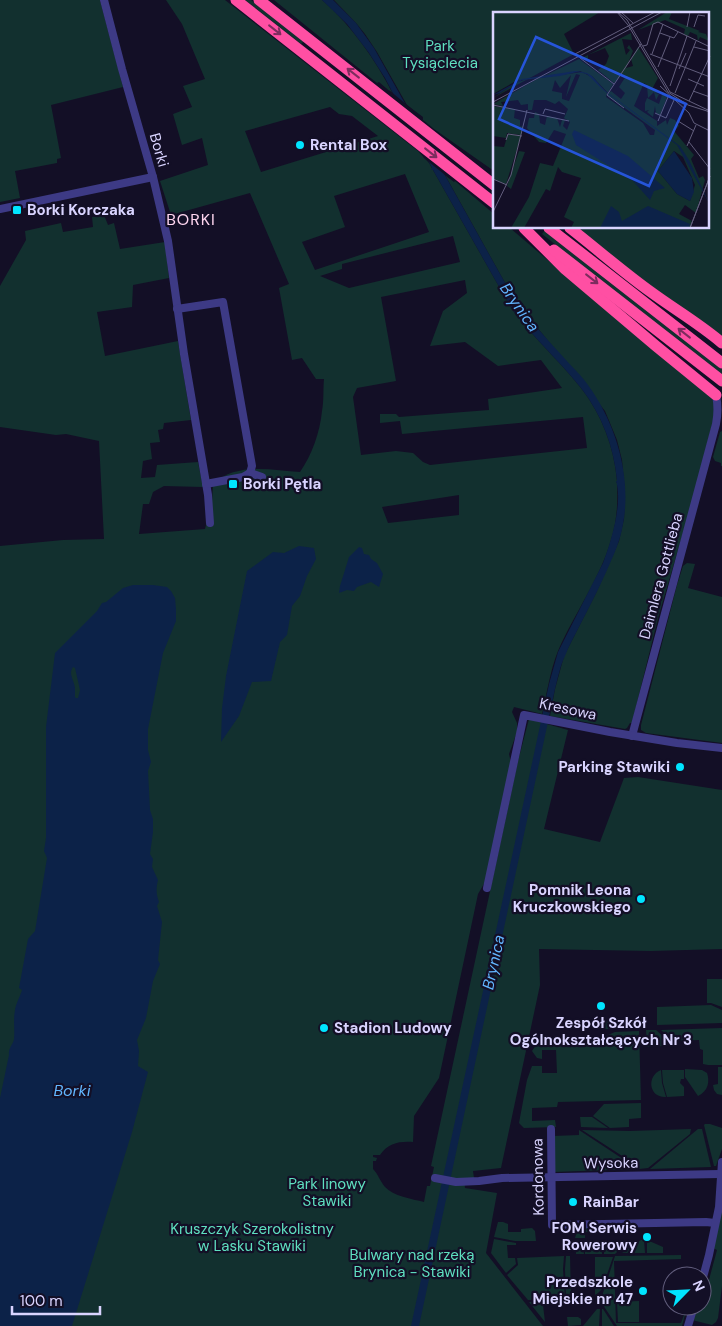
<svg xmlns="http://www.w3.org/2000/svg" width="722" height="1326" font-family="'DM Sans',sans-serif">
	<style>
		.green { fill: #12302f; fill-rule: evenodd }
		.water { fill: #0c2248; fill-rule: evenodd }
		.pier { fill: #130f26 }
		.lines { fill: none; stroke-linecap: round; stroke-linejoin: round }
		.minor { stroke: #3d3a85; stroke-width: 8 }
		.highway { stroke: #ff4fa3; stroke-width: 11 }
		.oneway { stroke: #7d2c5e }
		.poi-dot { fill: #00e5ff; stroke: #130f26; stroke-width: 2 }
		.labels { text-anchor: middle; stroke-width: 4.5; stroke-linejoin: round; paint-order: stroke }
		.park-label { font-size: 15px; fill: #5fe0c0; stroke: #130f26 }
		.poi-label { font-size: 15px; font-weight: bold; fill: #d9d4ff; stroke: #130f26; text-anchor: start }
		.street-label { font-size: 15px; fill: #d9d4ff; stroke: #130f26 }
		.neighbourhood-label { font-size: 16px; letter-spacing: 1px; fill: #ffd6f0; stroke: #130f26 }
		.water-label { font-size: 16px; font-style: italic; fill: #62b6ff; stroke: #130f26 }
		.inset-road { fill: none; stroke: #625e7d; stroke-width: 1 }
		.view { fill: #2655da; fill-opacity: 0.15; stroke: #2655da; stroke-width: 2.5 }
		.inset-edge { fill: none; stroke: #d9d4ff; stroke-width: 2.5 }
	</style>
	<rect width="100%" height="100%" fill="#130f26"/>
	<g class="green">
		<path d="M0,0H100L123,87L51,105L61,158L57,159V163L15,171L20,198L0,202Z"/>
		<path d="M166,0H225L418,151L429,163L510,306C531,336 559,360 581,388C602,415 614,447 617,481L616,482L617,483C618,502 617,522 611,540C600,579 574,614 558,651C550,671 547,693 542,714L514,707L512,712L517,723V732L509,754L511,763L485,882L478,894L439,1078L414,1116L413,1142C400,1141 388,1143 380,1155H373V1157L377,1158L376,1161H373V1169C378,1174 380,1181 385,1187C393,1196 412,1199 424,1202L427,1186H430L434,1167L431,1166L518,761L529,719L568,730L544,829L600,842L624,778L638,777L722,790V949L651,951L539,949L540,985L501,1168L473,1171L474,1178H464L465,1188L497,1193L486,1253L543,1326H0V546L63,540L104,539L99,441L66,434L56,435L0,427V286L26,240L25,231L61,223L63,232L93,227L92,217L104,215L108,225L114,223L120,249L165,242L169,278L133,285L132,307L97,312L105,356L178,341L191,420L164,423L163,429L158,430L160,442L150,443L152,459L143,461L141,478L155,477L157,465L198,462L203,487L164,486L153,492L149,504H143L139,534L205,529L212,502L213,484C236,462 271,470 300,472C312,455 320,432 322,411C324,401 323,390 324,379H316L302,358L292,360L279,288L289,284L250,193L171,215L160,181L208,165L202,138L182,145L173,114L192,107L183,86L205,79L182,24ZM330,107L339,114L352,116L378,136L261,172L245,131ZM405,174L429,232L315,270L302,242L345,227L334,196ZM453,236L460,262L349,288L320,276L342,269V264ZM465,280L467,293L443,311L430,346L465,342L498,366L541,360L562,388L488,399L489,410L399,417L396,414H380V423L400,421L402,434L583,417L587,448L430,465L423,462L413,453L396,451L361,455L353,397L357,388L396,381L381,297ZM459,495V515L388,523L382,507Z"/>
		<path d="M245,0H251L304,41L301,44Z"/>
		<path d="M274,0H322C352,26 375,59 393,94L379,82L377,83Z"/>
		<path d="M334,0H722V336L703,324L573,228H708V14H494V171L434,129L423,120V117L407,105L377,52L365,34L356,23Z"/>
		<path d="M445,175L454,182L455,181L494,214V228H510L624,325L711,396L714,403L715,413L691,506L658,618L632,723H630L627,728L625,729L550,716L555,689L564,656L596,593L619,541L624,519L625,493L622,460L617,440L605,411L514,299Z"/>
		<path d="M545,230L722,369V375L542,234Z"/>
		<path d="M722,431V466H721V463L715,461L713,457L720,432Z"/>
		<path d="M687,563L695,564L688,588L722,597V743L646,733L641,730V725L677,585L683,566Z"/>
		<path d="M707,979H722V1007L711,1003H707Z"/>
		<path d="M711,1005L722,1010V1023L657,1025V1007Z"/>
		<path d="M637,1020V1024L634,1025L616,1026L611,1029H594V1021Z"/>
		<path d="M722,1028V1065H708L703,1064V1050L700,1049L699,1040L673,1041L661,1030Z"/>
		<path d="M646,1030H656L666,1039L664,1041V1046L647,1047Z"/>
		<path d="M639,1031L641,1100L558,1102L557,1107L532,1108V1121L555,1120L556,1127L524,1128L519,1123L527,1080L532,1066H542V1073H557L556,1050H542V1059L537,1058L532,1051L536,1045L540,1043L594,1041L615,1032Z"/>
		<path d="M718,1067H722V1095L717,1094L714,1090L713,1085L718,1084Z"/>
		<path d="M685,1069L702,1070L707,1073C710,1082 708,1091 698,1096L685,1077Z"/>
		<path d="M661,1070L662,1083L666,1097C649,1098 646,1076 661,1070Z"/>
		<path d="M662,1070H684V1079H681L680,1083L684,1087V1096L667,1097L663,1083Z"/>
		<path d="M641,1103V1118L629,1119V1127L610,1128L593,1116L604,1104Z"/>
		<path d="M580,1117H592L608,1128L581,1127Z"/>
		<path d="M705,1124H710L722,1128V1149L716,1166H714L704,1125Z"/>
		<path d="M691,1129L690,1134L648,1168L639,1169L630,1161L582,1130L630,1131Z"/>
		<path d="M698,1129H702L711,1167L650,1169Z"/>
		<path d="M579,1130L629,1163L636,1169L554,1172L553,1136L579,1135Z"/>
		<path d="M722,1192V1286L718,1318L716,1322L712,1325L692,1320L697,1306L700,1307L702,1306L717,1250L713,1248Z"/>
		<path d="M498,1222H503L508,1224V1232H521V1229L532,1228L535,1231L536,1241H515L494,1237Z"/>
		<path d="M583,1226H596L597,1232H585V1238H575L578,1228Z"/>
		<path d="M494,1239L516,1243V1245H507L508,1258H515L516,1264L506,1273L491,1253Z"/>
		<path d="M575,1240H583L584,1254H576Z"/>
		<path d="M641,1240H644L645,1253H622Z"/>
		<path d="M647,1240L663,1247V1253H647Z"/>
		<rect x="585" y="1245" width="17" height="9"/>
		<path d="M604,1245H617V1252L615,1254H604Z"/>
		<path d="M681,1255V1259L614,1261L616,1323H681L684,1315V1306H685L686,1311L682,1326H617L603,1305L602,1296L615,1256Z"/>
		<path d="M564,1256L563,1269L565,1299L528,1300L507,1275L518,1265L517,1258Z"/>
		<path d="M566,1256H570L571,1298L566,1299L565,1269Z"/>
		<path d="M595,1257H613L602,1289L595,1296Z"/>
		<path d="M551,1301V1304L543,1305L545,1322L529,1302Z"/>
		<path d="M639,1301V1322H618L617,1302Z"/>
		<path d="M597,1309H600L599,1326H583Z"/>
		<path d="M602,1309H603L614,1326H602Z"/>
		<path d="M567,1317H578L581,1319V1325L568,1326Z"/>
	</g>
	<g class="water">
		<path d="M322,0H333L356,23L374,48L514,299C530,321 548,340 566,360C573,368 582,376 588,385C622,432 638,499 614,554C604,578 592,602 580,625C575,635 569,645 565,656C560,666 558,678 555,689L419,1326H411L549,684L558,652L603,563C611,542 623,503 616,481H617C614,447 602,415 581,388C559,360 531,336 510,306L433,170H431L432,168L385,78L369,53L347,24Z"/>
		<path d="M299,546L314,548L316,559L307,576L300,596L292,606L287,635L280,642L271,681L252,682L239,716L221,742L222,708L226,676L247,571L273,552L284,553Z"/>
		<path d="M359,547L362,548L364,554L369,555L371,559L377,563L383,574L379,587L371,582L357,587L354,591L347,590L339,593L340,586L349,557Z"/>
		<path d="M133,585H153L167,587L171,591L175,598L176,609V621L163,653L148,729V750L151,762L148,771L150,810L153,819V832L150,854L153,859L152,867L158,880C156,888 156,894 159,902L157,906L162,922L158,960L160,964L153,981L146,1018L137,1040L139,1051L138,1066L148,1072L132,1132L72,1326H0V1098L9,1055C8,1048 13,1045 14,1039C15,1030 13,1020 15,1010C16,1003 20,997 22,990L19,988L28,939L35,931L47,858L44,851L46,838V727L55,653L97,611L102,603L106,602L123,588ZM73,667L75,668L80,690L78,698H76L75,697C75,694 75,691 75,688C74,680 68,674 73,667Z"/>
	</g>
	<path class="pier" d="M389,90L412,109L450,179L424,158Z"/>
	<g class="lines">
		<g class="minor">
			<path d="M104,0L122,69L153,177L168,241L184,354L208,495L210,523"/>
			<path d="M0,209L153,177"/>
			<path d="M177,309L223,302L252,466L250,473"/>
			<path d="M206,484L243,477L250,473L262,477"/>
			<path d="M632,736L716,424C718,414 718,405 716,395"/>
			<path d="M487,888L524,715L610,732L677,743L722,748"/>
			<path d="M551,1129L552,1225L706,1222L715,1223"/>
			<path d="M435,1178L456,1182L479,1181L502,1178L720,1174"/>
			<path d="M702,1281L709,1255L719,1207L722,1162"/>
			<path d="M688,1326L694,1306"/>
		</g>
		<g class="highway">
			<path d="M236,0L494,203"/>
			<path d="M259,0L494,185"/>
			<path d="M524,228L565,269L656,346L716,395"/>
			<path d="M549,228L722,363"/>
			<path d="M570,228C597,249 623,272 651,292C674,309 700,324 722,343"/>
			<path d="M554,250L722,381"/>
		</g>
	</g>
	<defs><path id="oneway-shaft" d="M-6 0H5M1.5-3L5.5 0L1.5 3" fill="none" stroke-width="1.6" stroke-linecap="round" stroke-linejoin="round" transform="scale(1.25)"/></defs>
	<g class="oneway">
		<use href="#oneway-shaft" transform="translate(275 30) rotate(38)"/>
		<use href="#oneway-shaft" transform="translate(353 73) rotate(-142)"/>
		<use href="#oneway-shaft" transform="translate(431 153) rotate(38)"/>
		<use href="#oneway-shaft" transform="translate(592 279) rotate(38)"/>
		<use href="#oneway-shaft" transform="translate(684 333) rotate(-142)"/>
	</g>
	<g class="poi-dot">
		<circle cx="300" cy="145" r="5"/>
		<rect x="12" y="205" width="10" height="10" rx="2.5"/>
		<rect x="228" y="479" width="10" height="10" rx="2.5"/>
		<circle cx="680" cy="767" r="5"/>
		<circle cx="641" cy="899" r="5"/>
		<circle cx="601" cy="1006" r="5"/>
		<circle cx="324" cy="1028" r="5"/>
		<circle cx="573" cy="1202" r="5"/>
		<circle cx="647" cy="1237" r="5"/>
		<circle cx="643" cy="1291" r="5"/>
	</g>
	<g class="labels">
		<g class="park-label">
			<text x="440" y="51">Park<tspan x="440" dy="17">Tysiąclecia</tspan></text>
			<text x="327" y="1189">Park linowy<tspan x="327" dy="17">Stawiki</tspan></text>
			<text x="252" y="1234">Kruszczyk Szerokolistny<tspan x="252" dy="17">w Lasku Stawiki</tspan></text>
			<text x="412" y="1260">Bulwary nad rzeką<tspan x="412" dy="17">Brynica - Stawiki</tspan></text>
		</g>
		<g class="poi-label">
			<text x="310" y="150">Rental Box</text>
			<text x="27" y="215">Borki Korczaka</text>
			<text x="243" y="489">Borki Pętla</text>
			<text x="670" y="772" text-anchor="end">Parking Stawiki</text>
			<text x="631" y="895" text-anchor="end">Pomnik Leona<tspan x="631" dy="17">Kruczkowskiego</tspan></text>
			<text x="601" y="1028" text-anchor="middle">Zespół Szkół<tspan x="601" dy="17">Ogólnokształcących Nr 3</tspan></text>
			<text x="334" y="1033">Stadion Ludowy</text>
			<text x="583" y="1207">RainBar</text>
			<text x="637" y="1233" text-anchor="end">FOM Serwis<tspan x="637" dy="17">Rowerowy</tspan></text>
			<text x="633" y="1287" text-anchor="end">Przedszkole<tspan x="633" dy="17">Miejskie nr 47</tspan></text>
		</g>
		<g class="street-label">
			<text transform="translate(159 150) rotate(74)" y="5">Borki</text>
			<text transform="translate(661 576) rotate(-75)" y="5">Daimlera Gottlieba</text>
			<text transform="translate(568 709) rotate(12)" y="5">Kresowa</text>
			<text transform="translate(611 1163) rotate(-1)" y="5">Wysoka</text>
			<text transform="translate(538 1177) rotate(-91)" y="5">Kordonowa</text>
		</g>
		<g class="neighbourhood-label">
			<text x="191" y="225">BORKI</text>
		</g>
		<g class="water-label">
			<text transform="translate(520 307) rotate(55)" y="6">Brynica</text>
			<text transform="translate(493 962) rotate(-78)" y="6">Brynica</text>
			<text x="72" y="1096">Borki</text>
		</g>
	</g>
	<g transform="translate(493 12)">
		<rect width="216" height="216" fill="#130f26"/>
		<path d="M0,0H107L71,22L81,42L0,86L22,71L34,67L23,69L0,82ZM174,0H179L176,7L207,19L205,20L213,22L216,29L207,25L205,29L204,23L197,20L195,24L191,22L192,17L172,8L145,18ZM138,21L139,28L129,27L133,43L137,38L134,36L136,33L140,39L133,56L140,54L138,47L145,35L165,66L159,77L167,80L162,81L166,82L163,88L161,80L155,86L154,73L151,71L141,94L164,109V114L173,108L174,113L177,106L182,108L186,114L181,119L201,143L198,147L206,166L210,164L212,168L203,201L192,193L186,202L199,209L197,216H78L81,210L71,205L88,166L69,160L65,155L57,179L53,177L31,216H18L36,185L47,151L60,154L73,122L61,118L53,131L46,130L34,116L36,106H41L42,100L46,102L47,111L52,113L54,104L64,106L67,115L69,108H72L70,114L74,118L77,110L71,106L75,97L66,89L62,92L53,88H41L39,98H35V92L28,93L25,88L8,90L10,94L0,92L46,66L89,60L100,66L114,81L113,85L150,111L157,123H161L162,118L114,83L118,79L128,87L132,81L126,75L133,64L129,62L121,71L105,58L113,52L116,44L112,36L95,43V49L91,46V45ZM83,62L87,63L76,89L69,87V81L59,79L62,68L67,76L78,63L73,85ZM181,139L190,145L202,173L197,189L184,182L165,159ZM86,47L120,72L115,81L99,64L87,59L49,65ZM170,80L174,85L167,103L163,101L162,94L160,105L154,100L156,98L152,99V91L154,86L166,92ZM0,94L22,97L21,106L27,108V114L30,115L28,123L14,121L13,126L0,124ZM15,122L28,124L13,172L0,167V134L11,135ZM26,139L32,140L18,177L14,174Z" fill="#12302f" fill-rule="evenodd"/>
		<path d="M82,59L94,61L99,64L111,78L187,134L196,148L216,191L184,133L110,78L94,62L84,60L67,64L29,68L7,81L0,83L29,67ZM81,118L135,144L172,176L161,179L157,188L140,169L83,133L79,122ZM181,139L199,166L201,180L197,189L184,182L165,159ZM118,194L126,200L129,209L155,194L197,212L196,216H107Z" fill="#0c2248"/>
		<path class="inset-road" d="M124,0L135,13M125,0L134,8L177,80L217,99M128,0L140,11M135,13L175,80L195,93L217,100M194,15L197,0M201,15L205,3L212,4M167,21L181,26L185,20M150,34L154,33L160,12L165,10L217,35M201,35L217,39M82,42L162,0M157,42L217,65M159,42L170,12M87,46L121,72M165,55L177,25M186,57L193,41M195,67L211,74M167,74L196,101L201,111L217,119M177,74L194,24M200,79L217,85M182,81L203,29M196,89L217,44M0,90L169,0M0,93L76,109M131,96L114,83L148,32M162,101L173,106L181,88M50,102L52,97L72,102M165,109L175,85M185,109L201,119M13,128L15,122L29,124M196,130L217,157M194,134L203,113M0,167L14,173M0,200L18,163L34,98M197,216L217,164M197,216L217,164"/>
		<path class="view" d="M43,25L193,92L156,174L6,107Z"/>
		<rect width="216" height="216" class="inset-edge"/>
	</g>
	<g transform="translate(687 1291) rotate(66)"><circle r="24" fill="#130f26" stroke="#625e7d"/>
	<path d="M0-4L9 19L0 12L-9 19Z" fill="#00e5ff"/>
	<text y="-8" font-size="14" font-weight="bold" text-anchor="middle" fill="#d9d4ff">N</text>
	</g>
	<path d="M12 1306v8h88v-8" fill="none" stroke="#d9d4ff" stroke-width="2.5"/>
	<text x="20" y="1306" font-size="15" fill="#d9d4ff" stroke="#130f26" stroke-width="4" paint-order="stroke">100 m</text>
</svg>
